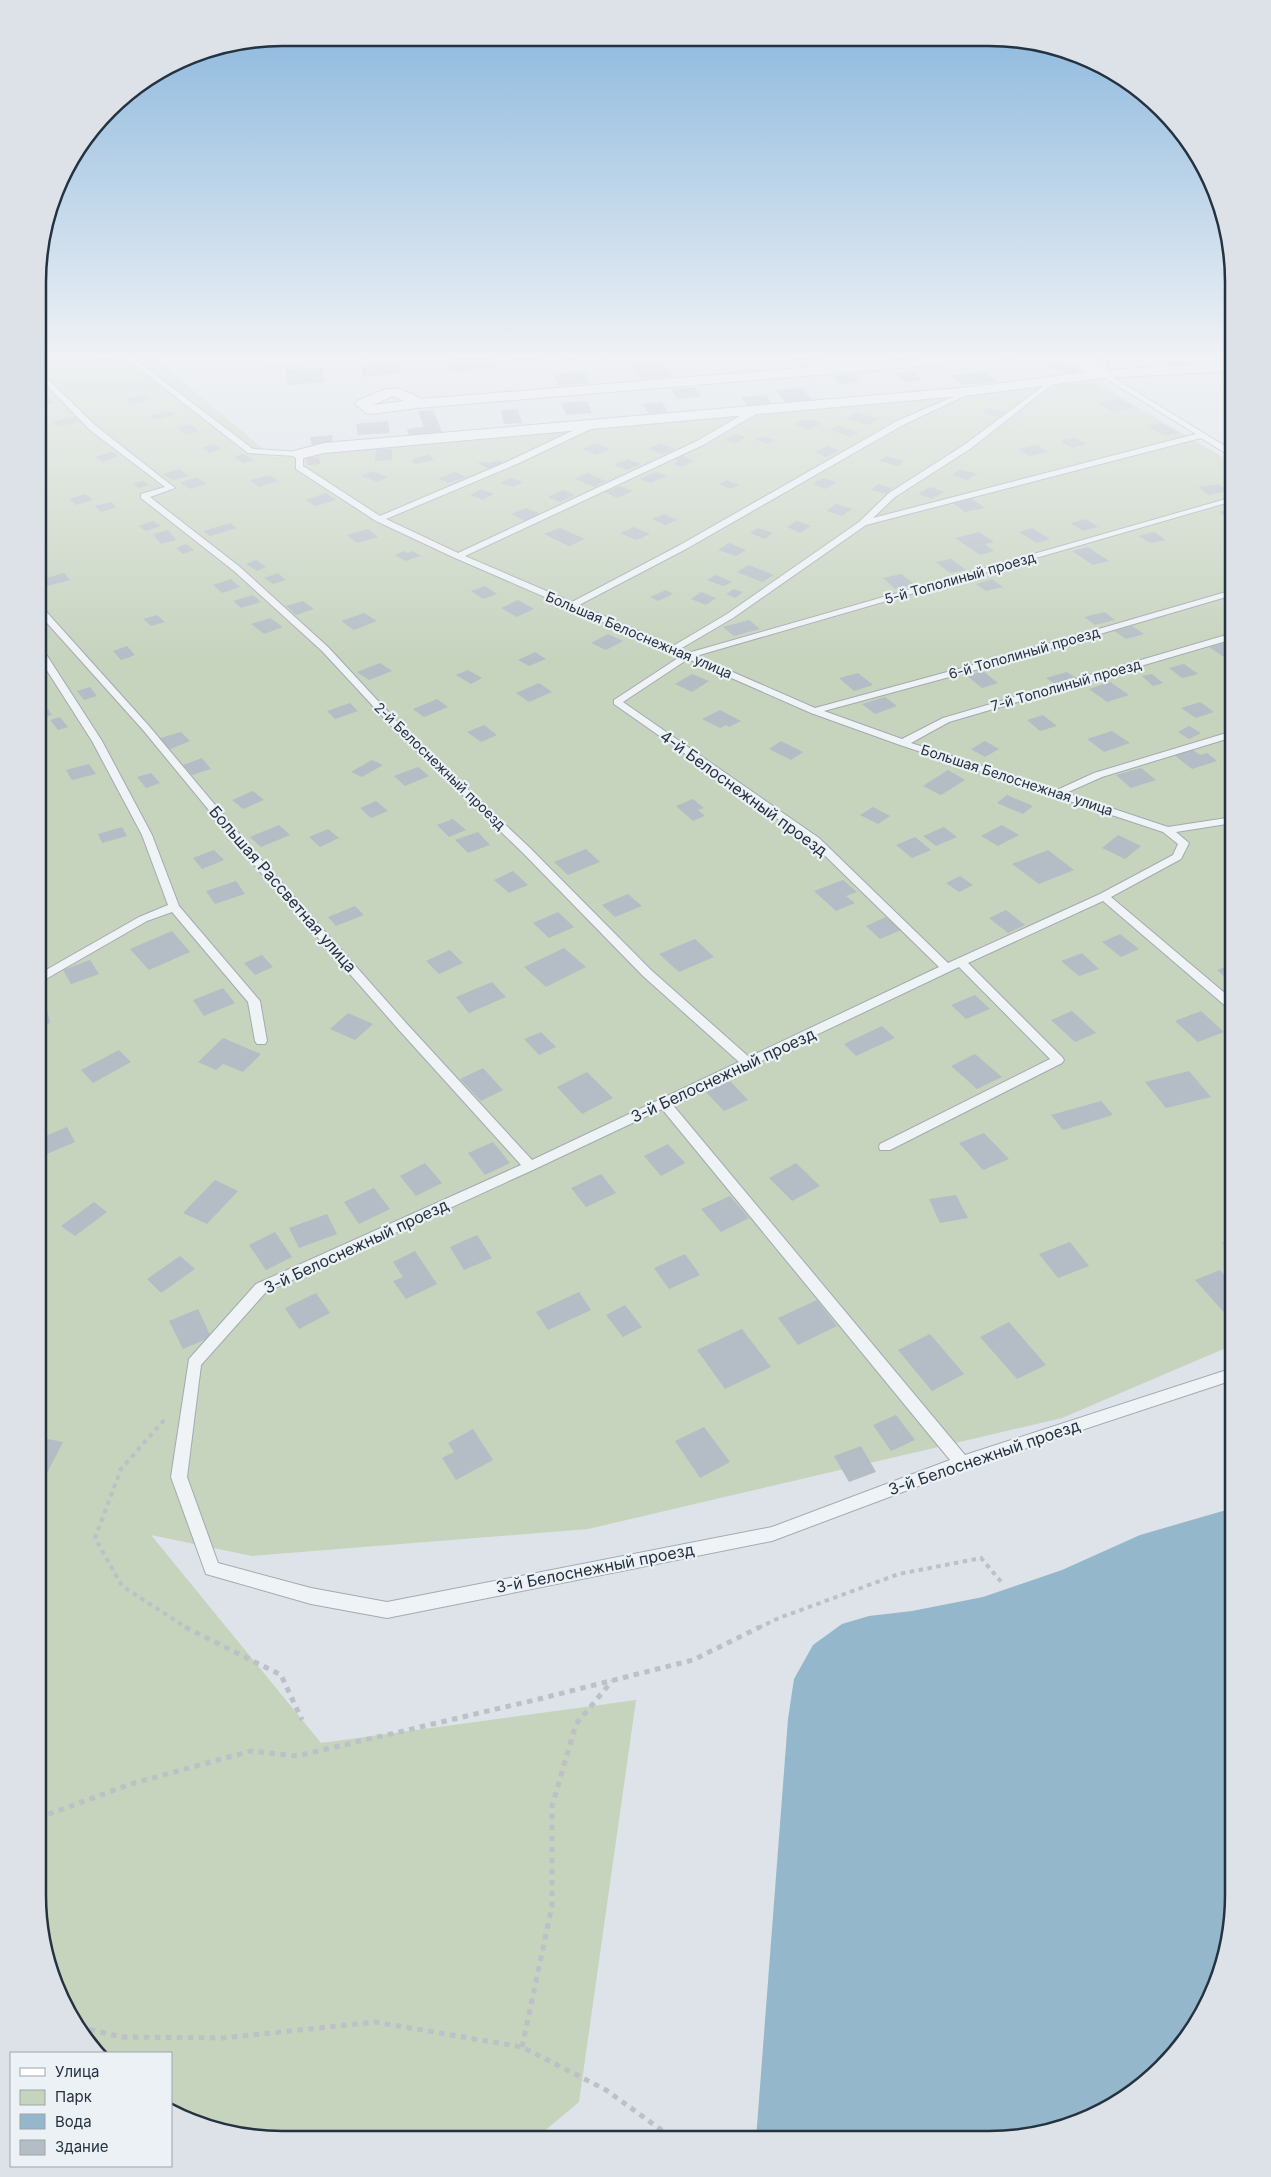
<svg xmlns="http://www.w3.org/2000/svg" width="1271" height="2177" font-family="Inter,sans-serif">
	<style>
		.green { fill: #c6d3bd }
		.water { fill: #95b7cb }
		.building { fill: #b4bdc5 }
		.lines { fill: none; stroke-linecap: round; stroke-linejoin: round }
		.lane-casing { stroke: #a2aab2; stroke-width: 2 }
		.street-casing { stroke: #a2aab2; stroke-width: 2 }
		.path-far1 { stroke: #bbc1c7; stroke-width: 4; stroke-dasharray: 4.5 4.5; stroke-linecap: butt }
		.path { stroke: #bbc1c7; stroke-width: 5; stroke-dasharray: 5.5 5.5; stroke-linecap: butt }
		.lane { fill: #f0f3f6; fill-rule: evenodd }
		.street { fill: #f0f3f6; fill-rule: evenodd }
		.secondary { fill: #fff; fill-rule: evenodd }
		.labels { text-anchor: middle; stroke-width: 4.5; stroke-linejoin: round; paint-order: stroke }
		.far-street-label { font-size: 14px; fill: #253240; stroke: #ecf1f6 }
		.street-label { font-size: 16px; fill: #253240; stroke: #ecf1f6 }
		.rim { fill: none; stroke: #253240; stroke-width: 2.5 }
	</style>
	<rect width="100%" height="100%" fill="#dde3e8"/>
	<path class="green" d="M39,355H151L273,457L1093,381L1233,463V1345L1062,1418L588,1529L252,1556L151,1535L321,1743L636,1700L579,2102L536,2138L250,2137L189,2121L171,2111V2053H97L88,2044L56,1988L38,1895Z"/>
	<path class="water" d="M1233,1508V1911L1220,1974L1183,2044L1138,2089L1082,2121L989,2139H756L788,1719L794,1679L813,1645L842,1624L869,1616L912,1611L983,1597L1062,1570L1140,1535Z"/>
	<g class="building">
		<path d="M510,355H538L542,361L514,363Z"/>
		<path d="M562,355H574L578,362L566,363Z"/>
		<path d="M600,355H629L630,357L602,359Z"/>
		<path d="M788,355H820L823,358L793,361Z"/>
		<path d="M491,356L497,367L451,372L446,360Z"/>
		<path d="M110,357L116,362L100,365L95,361Z"/>
		<path d="M1167,362H1187L1191,368H1170Z"/>
		<path d="M1060,363L1080,370L1069,374L1049,367Z"/>
		<path d="M398,364L402,373L363,377L360,367Z"/>
		<path d="M664,364L673,377L641,380L632,367Z"/>
		<path d="M322,367L325,382L288,385L286,370Z"/>
		<path d="M584,371L590,383L559,386L554,374Z"/>
		<path d="M913,371L921,380L904,382L896,373Z"/>
		<path d="M986,372L997,382L962,385L951,375Z"/>
		<path d="M853,374L859,382L840,384L834,376Z"/>
		<path d="M695,387L701,397L677,399L671,389Z"/>
		<path d="M802,388L812,400L785,402L776,390Z"/>
		<path d="M46,395L55,403L46,405L39,399V396Z"/>
		<path d="M146,395L151,399L132,404L127,400Z"/>
		<path d="M766,395L772,404L747,406L741,397Z"/>
		<path d="M1118,398L1135,408L1114,412L1097,403Z"/>
		<path d="M587,401L592,413L566,415L561,403Z"/>
		<path d="M662,402L668,412L649,414L642,404Z"/>
		<path d="M990,408L1005,412L998,417L983,413Z"/>
		<path d="M518,409L522,423L504,424L501,410Z"/>
		<path d="M433,410L443,434L409,437L407,429L424,427L418,411Z"/>
		<path d="M170,411L176,414L156,420L150,416Z"/>
		<path d="M857,412L878,419L867,425L846,419Z"/>
		<path d="M75,416L82,421L58,427L52,422Z"/>
		<path d="M802,420L808,421L812,420L822,423L809,430L793,424Z"/>
		<path d="M388,421L390,433L358,435L356,424Z"/>
		<path d="M1161,423L1179,433L1165,436L1148,426Z"/>
		<path d="M189,424L200,431L187,435L176,428Z"/>
		<path d="M839,426L858,432L850,437L830,430Z"/>
		<path d="M736,434L746,437L734,444L724,440Z"/>
		<path d="M332,435L333,445L312,447L310,437Z"/>
		<path d="M762,436L775,440L768,444L755,440Z"/>
		<path d="M1075,438L1087,444L1072,448L1060,441Z"/>
		<path d="M595,443L610,449L597,455L583,449Z"/>
		<path d="M660,443L675,449L662,455L648,449Z"/>
		<path d="M214,444L222,449L210,453L202,448Z"/>
		<path d="M1037,445L1048,452L1029,456L1018,449Z"/>
		<path d="M828,446L840,451L826,457L814,452Z"/>
		<path d="M376,449H392V460L375,461Z"/>
		<path d="M111,452L119,456L103,462L95,457Z"/>
		<path d="M244,454L254,460L244,463L234,457Z"/>
		<path d="M428,454L434,460L415,464L411,460Z"/>
		<path d="M681,455L694,461L681,467L673,464L679,461L673,459Z"/>
		<path d="M886,456L904,461L898,466L879,461Z"/>
		<path d="M319,457L320,464L308,465L307,458Z"/>
		<path d="M628,459L641,464L627,470L614,465Z"/>
		<path d="M498,460L506,464L492,470L478,463L485,461L490,463Z"/>
		<path d="M179,469L189,476L173,480L163,474Z"/>
		<path d="M961,469L977,474L967,480L952,475Z"/>
		<path d="M372,471L388,477L377,482L361,476Z"/>
		<path d="M455,472L466,477L449,483L438,479Z"/>
		<path d="M656,472L667,476L651,483L640,479Z"/>
		<path d="M587,473L606,481L594,487L575,479Z"/>
		<path d="M270,475L279,481L259,487L250,480Z"/>
		<path d="M196,477L207,484L190,489L180,483Z"/>
		<path d="M511,478L523,482L513,487L500,483Z"/>
		<path d="M823,478L837,482L826,489L812,484Z"/>
		<path d="M727,480L739,485L731,489L719,484Z"/>
		<path d="M143,481L149,485L139,488L132,484Z"/>
		<path d="M878,484L892,488L886,494L871,490Z"/>
		<path d="M1218,484L1229,491L1209,495L1198,487Z"/>
		<path d="M620,486L633,491L617,498L605,492Z"/>
		<path d="M930,487L944,492L932,499L918,494Z"/>
		<path d="M481,489L494,494L483,500L470,495Z"/>
		<path d="M563,490L575,495L560,502L548,497Z"/>
		<path d="M326,493L336,500L315,506L305,500Z"/>
		<path d="M86,494L93,500L76,505L69,499Z"/>
		<path d="M972,499L985,508L965,512L953,503Z"/>
		<path d="M111,502L117,507L101,512L95,506Z"/>
		<path d="M836,504L852,509L842,516L826,511Z"/>
		<path d="M526,508L541,514L526,521L511,514Z"/>
		<path d="M1233,508V518L1230,519L1218,512Z"/>
		<path d="M664,514L677,520L665,525L652,519Z"/>
		<path d="M1086,519L1098,527L1083,531L1070,523Z"/>
		<path d="M153,521L161,526L146,531L138,526Z"/>
		<path d="M797,521L811,526L800,533L787,527Z"/>
		<path d="M230,523L237,528L210,536L203,531Z"/>
		<path d="M634,527L650,534L636,540L620,533Z"/>
		<path d="M560,528L585,539L569,546L544,534Z"/>
		<path d="M758,528L773,533L765,539L750,533Z"/>
		<path d="M1032,528L1050,539L1037,543L1019,532Z"/>
		<path d="M368,529L378,537L357,543L347,535Z"/>
		<path d="M168,530L176,540L161,544L153,534Z"/>
		<path d="M979,532L994,542L985,544L994,551L980,555L955,538Z"/>
		<path d="M1154,532L1166,540L1151,543L1138,536Z"/>
		<path d="M729,543L746,550L736,556L718,550Z"/>
		<path d="M186,544L194,550L183,554L176,548Z"/>
		<path d="M1088,547L1109,561L1093,565L1072,551Z"/>
		<path d="M404,551L407,553L413,551L421,556L405,561L395,555Z"/>
		<path d="M42,553L48,561L39,563V554Z"/>
		<path d="M951,559L966,570L950,573L936,562Z"/>
		<path d="M256,560L266,567L257,571L246,564Z"/>
		<path d="M749,565L774,575L762,582L737,572Z"/>
		<path d="M64,573L70,580L43,587L39,583V580Z"/>
		<path d="M278,573L286,580L273,584L264,578Z"/>
		<path d="M901,574L914,584L895,589L883,578Z"/>
		<path d="M716,575L732,582L723,586L707,580Z"/>
		<path d="M231,579L240,587L222,593L213,585Z"/>
		<path d="M992,579L1003,587L986,591L976,584Z"/>
		<path d="M485,586L497,594L483,599L471,591Z"/>
		<path d="M734,589L743,592L735,598L726,594Z"/>
		<path d="M666,590L673,594L658,601L650,597Z"/>
		<path d="M701,592L716,598L706,605L691,599Z"/>
		<path d="M253,595L261,602L241,608L233,601Z"/>
		<path d="M518,600L534,609L517,617L501,608Z"/>
		<path d="M303,601L314,609L296,615L286,606Z"/>
		<path d="M1105,612L1115,620L1095,625L1084,617Z"/>
		<path d="M364,613L377,621L354,630L341,621Z"/>
		<path d="M157,615L165,622L151,626L143,619Z"/>
		<path d="M270,618L283,627L264,634L251,624Z"/>
		<path d="M749,620L760,629L734,636L723,627Z"/>
		<path d="M1132,626L1144,634L1126,639L1114,631Z"/>
		<path d="M608,634L623,641L606,650L591,643Z"/>
		<path d="M1224,643L1233,649V663L1209,647Z"/>
		<path d="M127,646L135,655L121,660L113,651Z"/>
		<path d="M535,652L546,659L529,666L518,660Z"/>
		<path d="M380,663L392,671L369,680L357,672Z"/>
		<path d="M1184,664L1198,674L1182,678L1169,668Z"/>
		<path d="M468,670L482,678L471,684L456,675Z"/>
		<path d="M983,671L998,683L982,688L967,676Z"/>
		<path d="M1067,672L1076,678L1055,684L1046,678Z"/>
		<path d="M858,673L873,685L854,691L839,678Z"/>
		<path d="M692,674L709,681L692,692L675,684Z"/>
		<path d="M1152,674L1163,683L1153,686L1142,676Z"/>
		<path d="M1110,682L1129,695L1107,702L1089,689Z"/>
		<path d="M539,683L552,692L529,702L516,693Z"/>
		<path d="M90,687L97,696L84,700L77,691Z"/>
		<path d="M885,697L897,706L875,714L862,704Z"/>
		<path d="M437,699L448,707L424,717L413,709Z"/>
		<path d="M1200,702L1214,712L1196,718L1181,708Z"/>
		<path d="M350,703L358,711L335,719L327,711Z"/>
		<path d="M48,709L52,715L39,718V711Z"/>
		<path d="M720,710L741,721L729,727L726,725L720,728L702,719Z"/>
		<path d="M1043,715L1057,726L1040,731L1027,720Z"/>
		<path d="M60,717L68,727L58,730L50,720Z"/>
		<path d="M484,725L497,735L481,742L467,732Z"/>
		<path d="M1189,726L1201,733L1189,739L1178,732Z"/>
		<path d="M1112,731L1130,743L1104,752L1087,739Z"/>
		<path d="M181,732L190,741L168,750L157,739Z"/>
		<path d="M781,741L803,752L791,760L769,749Z"/>
		<path d="M985,741L999,749L985,757L971,749Z"/>
		<path d="M1190,748L1200,755L1207,753L1217,761L1192,769L1173,754Z"/>
		<path d="M202,758L211,769L192,775L183,765Z"/>
		<path d="M372,760L383,765L362,777L351,772Z"/>
		<path d="M89,764L96,774L72,780L66,770Z"/>
		<path d="M418,767L429,776L405,786L394,776Z"/>
		<path d="M1141,768L1156,780L1131,788L1116,775Z"/>
		<path d="M948,770L965,780L941,795L923,786Z"/>
		<path d="M151,773L160,783L146,788L137,777Z"/>
		<path d="M253,791L264,800L243,809L232,800Z"/>
		<path d="M1007,795L1033,806L1023,814L997,803Z"/>
		<path d="M693,799L704,808L698,810L705,816L693,821L676,806Z"/>
		<path d="M376,801L388,811L371,818L360,808Z"/>
		<path d="M873,807L890,816L878,824L860,815Z"/>
		<path d="M453,819L466,830L449,837L437,825Z"/>
		<path d="M279,825L290,835L261,847L250,837Z"/>
		<path d="M1002,825L1019,835L998,846L981,836Z"/>
		<path d="M122,827L127,836L102,843L98,834Z"/>
		<path d="M944,827L957,837L936,846L923,836Z"/>
		<path d="M328,829L339,838L320,847L309,837Z"/>
		<path d="M478,832L490,845L468,853L455,840Z"/>
		<path d="M1118,835L1141,846L1125,859L1102,848Z"/>
		<path d="M915,837L931,850L912,858L896,845Z"/>
		<path d="M586,849L600,862L568,875L554,862Z"/>
		<path d="M214,850L224,860L202,869L193,858Z"/>
		<path d="M1048,850L1074,870L1039,884L1012,864Z"/>
		<path d="M513,871L528,885L509,893L494,880Z"/>
		<path d="M960,876L973,885L959,892L946,883Z"/>
		<path d="M843,880L857,892L846,896L855,903L836,911L814,891Z"/>
		<path d="M236,881L245,894L215,904L206,891Z"/>
		<path d="M628,894L642,906L615,917L602,905Z"/>
		<path d="M355,906L364,915L336,926L328,917Z"/>
		<path d="M1006,910L1025,925L1008,933L989,918Z"/>
		<path d="M558,912L574,927L549,938L533,923Z"/>
		<path d="M886,917L901,930L880,939L866,926Z"/>
		<path d="M172,931L190,952L149,970L130,949Z"/>
		<path d="M1120,934L1139,949L1121,957L1102,942Z"/>
		<path d="M695,939L714,957L679,972L659,954Z"/>
		<path d="M564,948L586,967L546,987L524,967Z"/>
		<path d="M450,950L463,963L439,974L426,961Z"/>
		<path d="M1082,953L1099,969L1079,976L1061,961Z"/>
		<path d="M262,955L273,967L255,975L244,963Z"/>
		<path d="M90,960L99,974L71,984L63,970Z"/>
		<path d="M1233,964V984L1217,970Z"/>
		<path d="M492,982L506,997L469,1013L456,997Z"/>
		<path d="M223,988L235,1003L204,1016L193,1000Z"/>
		<path d="M975,995L990,1009L966,1019L951,1005Z"/>
		<path d="M45,999L50,1023L39,1026V1000Z"/>
		<path d="M1072,1011L1096,1033L1075,1042L1051,1020Z"/>
		<path d="M1201,1011L1224,1032L1198,1042L1175,1021Z"/>
		<path d="M348,1013L373,1024L355,1040L330,1029Z"/>
		<path d="M882,1026L895,1038L856,1056L844,1044Z"/>
		<path d="M541,1032L556,1047L539,1055L524,1039Z"/>
		<path d="M223,1038L261,1054L243,1072L223,1064L216,1070L198,1062Z"/>
		<path d="M119,1050L131,1062L93,1083L81,1070Z"/>
		<path d="M975,1054L1002,1077L977,1089L951,1066Z"/>
		<path d="M483,1068L503,1090L481,1101L460,1079Z"/>
		<path d="M1189,1071L1211,1097L1166,1108L1145,1082Z"/>
		<path d="M587,1072L613,1098L582,1114L557,1087Z"/>
		<path d="M730,1081L748,1100L724,1111L706,1092Z"/>
		<path d="M1101,1101L1113,1115L1063,1130L1051,1115Z"/>
		<path d="M67,1127L75,1142L42,1156L38,1151V1139Z"/>
		<path d="M984,1133L1009,1159L983,1170L959,1143Z"/>
		<path d="M493,1142L510,1163L485,1175L468,1153Z"/>
		<path d="M668,1144L685,1163L661,1176L644,1156Z"/>
		<path d="M425,1163L442,1183L416,1196L400,1176Z"/>
		<path d="M796,1163L820,1186L792,1201L769,1178Z"/>
		<path d="M601,1174L616,1193L586,1207L571,1188Z"/>
		<path d="M215,1180L238,1191L207,1224L183,1213Z"/>
		<path d="M374,1188L390,1209L359,1224L344,1202Z"/>
		<path d="M956,1195L968,1218L940,1223L929,1199Z"/>
		<path d="M730,1196L749,1218L721,1232L701,1209Z"/>
		<path d="M94,1202L107,1212L75,1236L61,1226Z"/>
		<path d="M327,1214L337,1234L299,1248L289,1228Z"/>
		<path d="M275,1232L292,1257L266,1270L249,1245Z"/>
		<path d="M477,1235L492,1258L464,1270L450,1247Z"/>
		<path d="M1233,1238V1254L1222,1243Z"/>
		<path d="M1070,1242L1089,1266L1058,1278L1039,1254Z"/>
		<path d="M415,1251L437,1284L406,1299L393,1281L403,1277L393,1262Z"/>
		<path d="M685,1254L700,1275L669,1289L654,1268Z"/>
		<path d="M180,1256L195,1269L161,1293L147,1279Z"/>
		<path d="M1220,1270L1233,1285V1317L1229,1318L1195,1280Z"/>
		<path d="M579,1292L591,1310L548,1330L536,1312Z"/>
		<path d="M316,1293L330,1313L299,1329L285,1308Z"/>
		<path d="M817,1300L837,1326L798,1345L778,1318Z"/>
		<path d="M625,1305L642,1327L623,1337L606,1315Z"/>
		<path d="M198,1309L211,1337L183,1349L169,1321Z"/>
		<path d="M1009,1322L1046,1365L1017,1379L980,1337Z"/>
		<path d="M742,1329L771,1367L725,1389L697,1350Z"/>
		<path d="M930,1334L964,1374L932,1391L898,1350Z"/>
		<path d="M896,1415L915,1440L891,1451L873,1425Z"/>
		<path d="M704,1427L730,1462L700,1478L675,1441Z"/>
		<path d="M473,1429L493,1460L456,1480L442,1458L454,1452L448,1443Z"/>
		<path d="M38,1437L63,1442L44,1479L38,1478Z"/>
		<path d="M861,1446L876,1472L849,1482L834,1456Z"/>
	</g>
	<g class="lines">
		<g class="lane-casing">
			<g id="lane">
				<path d="M122,355H129L253,449L303,452V466L380,516L511,460L593,421H599V425L517,464L386,519L458,553L697,441L757,406H763V410L703,445L465,556L572,602L680,545L897,421L969,390H973V392L903,425L686,549L579,605L673,646L727,614L859,522L889,493L964,445L1050,381L1055,382L970,449L895,497L873,518L1196,434L1100,375L1103,358L1100,355H1107L1109,357L1106,373L1233,451V456H1230L1201,438L866,525L733,618L680,649L688,653L1233,497V501L696,656L815,708L995,659L1233,590V595L1001,663L824,711L902,739L943,718L1233,633V639L949,722L911,743L1057,790L1094,773L1233,731V737L1102,777L1066,793L1168,827L1233,817V823L1176,832L1189,843L1181,859L1111,897L1233,1000V1010L1229,1009L1103,901L968,963L1062,1057L1064,1060L1062,1063L890,1150H880L879,1147L880,1144L1050,1059L959,967L755,1064L753,1067L747,1068L672,1104L965,1455L1233,1368V1380L964,1469L772,1541L387,1618L311,1604L206,1574L171,1477L189,1359L256,1284L521,1165L399,1030L249,859L143,730L39,614V606L42,607L149,726L257,855L407,1024L532,1160L739,1062L643,976L522,852L398,733L322,651L234,571L141,498V494L165,487L90,430L39,377V371L96,426L175,488L150,497L240,567L328,647L404,729L530,848L651,970L749,1057L939,967L811,842L614,704V700L681,656L455,558L376,521L296,469V456L248,453ZM688,659L811,713L900,745L1163,832L1178,844L1173,855L1100,894L948,963L819,838L623,702ZM662,1109L950,1460L772,1527L387,1602L311,1588L218,1563L187,1477L201,1365L266,1292L535,1169Z"/>
				<path d="M39,648L44,651L102,741L152,835L179,906L260,1001L267,1041L265,1044H257L255,1041L248,1002L172,912L147,921L39,983V974L139,917L168,905L142,835L92,741L39,658Z"/>
			</g>
		</g>
		<g class="street-casing">
			<g id="street">
				<path d="M316,355H371L364,359L270,367L263,363L270,359Z"/>
				<path d="M960,355H1016L1009,359L418,408L371,414L366,413L355,404L357,401C386,389 392,381 421,399ZM393,396L404,401L373,405Z"/>
				<path d="M1233,363V371L1102,378L971,395L324,453L300,459L294,457L292,454L294,451L324,443L971,387L1102,370Z"/>
			</g>
		</g>
		<g class="path-far1">
			<path d="M164,1420L121,1469L95,1538L122,1586L187,1628"/>
			<path d="M758,1628L779,1618L899,1574L981,1558L1003,1584"/>
		</g>
		<g class="path">
			<path d="M185,1627L281,1675L302,1720"/>
			<path d="M38,1818L134,1783L251,1751L297,1756L539,1699L693,1660L760,1627"/>
			<path d="M79,2027L122,2037L223,2038L375,2022L522,2047L606,2090L674,2139"/>
			<path d="M522,2047L552,1906V1806L576,1724L612,1681"/>
		</g>
		<use href="#lane" class="lane"/>
		<use href="#street" class="street"/>
		<path class="secondary" d="M1046,355C1067,355 1096,355 1109,374L1107,377C1094,380 1086,369 1075,364C1067,361 1057,360 1048,358Z"/>
	</g>
	<linearGradient id="sky" x2="0" y2="1"><stop stop-color="#87b5dc"/><stop offset="0.54" stop-color="#f0f2f5"/><stop offset="1" stop-color="#f0f2f5" stop-opacity="0"/></linearGradient>
	<rect width="1271" height="660" fill="url(#sky)"/>
	<g class="labels">
		<g class="far-street-label">
			<text transform="translate(960 578) rotate(-16)" y="5">5-й Тополиный проезд</text>
			<text transform="translate(639 635) rotate(23)" y="5">Большая Белоснежная улица</text>
			<text transform="translate(1024 653) rotate(-16)" y="5">6-й Тополиный проезд</text>
			<text transform="translate(1066 685) rotate(-16)" y="5">7-й Тополиный проезд</text>
			<text transform="translate(440 766) rotate(44)" y="5">2-й Белоснежный проезд</text>
			<text transform="translate(1017 780) rotate(18)" y="5">Большая Белоснежная улица</text>
		</g>
		<g class="street-label">
			<text transform="translate(744 793) rotate(36)" y="6">4-й Белоснежный проезд</text>
			<text transform="translate(283 889) rotate(49)" y="6">Большая Рассветная улица</text>
			<text transform="translate(723 1075) rotate(-25)" y="6">3-й Белоснежный проезд</text>
			<text transform="translate(356 1246) rotate(-25)" y="6">3-й Белоснежный проезд</text>
			<text transform="translate(984 1457) rotate(-19)" y="6">3-й Белоснежный проезд</text>
			<text transform="translate(595 1568) rotate(-11)" y="6">3-й Белоснежный проезд</text>
		</g>
	</g>
	<path d="M0 0H1271V2177H0ZM282 46H989A236 236 0 0 1 1225 282V1895A236 236 0 0 1 989 2131H282A236 236 0 0 1 46 1895V282A236 236 0 0 1 282 46Z" fill="#dce2e7" fill-rule="evenodd"/>
	<path class="rim" d="M282 46H989A236 236 0 0 1 1225 282V1895A236 236 0 0 1 989 2131H282A236 236 0 0 1 46 1895V282A236 236 0 0 1 282 46Z"/>
	<rect x="10" y="2052" width="162" height="115" fill="#ecf1f6" stroke="#9ca5ad"/>
	<rect x="20" y="2068" width="25" height="8" fill="#ffffff" stroke="#9ca5ad"/>
	<text x="55" y="2077" font-size="15" fill="#253240">Улица</text>
	<rect x="20" y="2090" width="25" height="15" fill="#c6d3bd" stroke="#9ca5ad"/>
	<text x="55" y="2102" font-size="15" fill="#253240">Парк</text>
	<rect x="20" y="2114" width="25" height="15" fill="#95b7cb" stroke="#9ca5ad"/>
	<text x="55" y="2127" font-size="15" fill="#253240">Вода</text>
	<rect x="20" y="2140" width="25" height="15" fill="#b4bdc5" stroke="#9ca5ad"/>
	<text x="55" y="2152" font-size="15" fill="#253240">Здание</text>
</svg>
